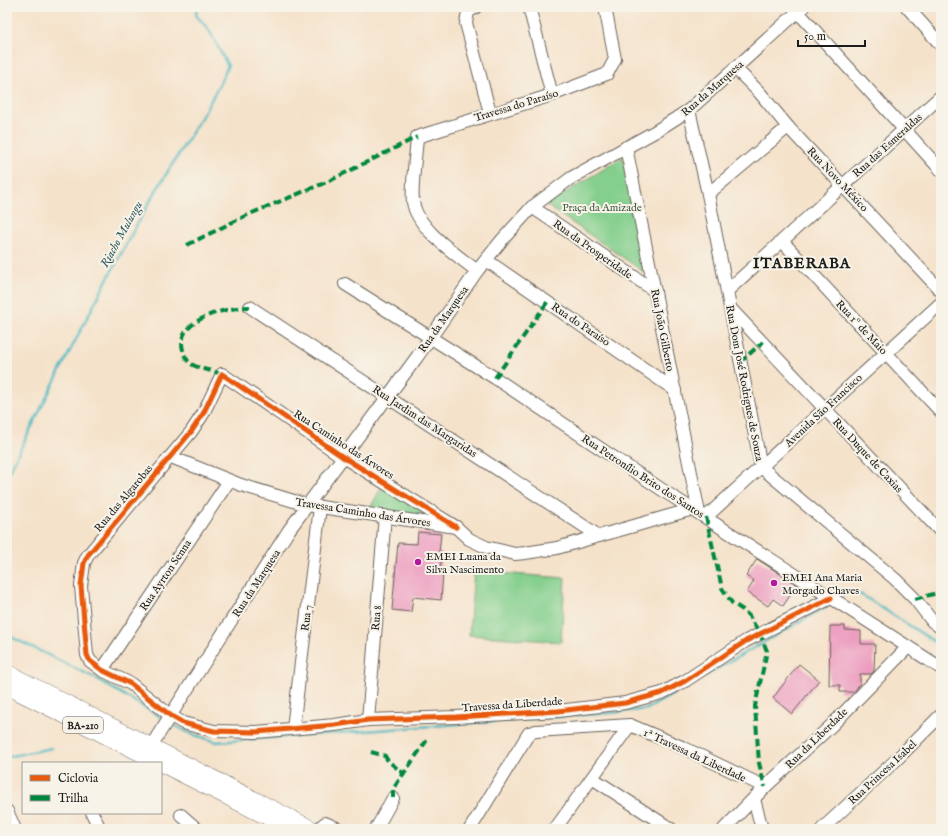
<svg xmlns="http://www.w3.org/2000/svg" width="948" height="836" font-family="'IM FELL English',serif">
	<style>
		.green { fill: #84cf8d; stroke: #507654 }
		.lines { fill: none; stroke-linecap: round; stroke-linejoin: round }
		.stream { stroke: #48b7c0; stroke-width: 2.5 }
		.building { fill: #ed9cc0 }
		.minor-casing { stroke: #686159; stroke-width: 14 }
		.major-casing { stroke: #686159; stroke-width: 16 }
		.minor { stroke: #fff; stroke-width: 12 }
		.major { stroke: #fff; stroke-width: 15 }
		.quiet { stroke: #00873e; stroke-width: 4; stroke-dasharray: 8 4; stroke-linecap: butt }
		.cycleway-casing { stroke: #f7f3e8; stroke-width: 8 }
		.cycleway { stroke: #e8590c; stroke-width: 5 }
		.poi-dot { fill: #b5179e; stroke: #f7f3e8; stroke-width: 1.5 }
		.labels { text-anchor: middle; stroke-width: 4; stroke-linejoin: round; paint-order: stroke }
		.shield { fill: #f7f3e8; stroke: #5e5c59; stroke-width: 1 }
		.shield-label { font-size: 10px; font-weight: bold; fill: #1c1c1c }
		.street-label { font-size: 11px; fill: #1c1c1c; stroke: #f7f3e8 }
		.park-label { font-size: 11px; fill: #405b44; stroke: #f7f3e8 }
		.poi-label { font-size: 11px; fill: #1c1c1c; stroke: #f7f3e8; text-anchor: start }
		.water-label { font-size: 12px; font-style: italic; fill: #2e5a5e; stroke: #f7f3e8 }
		.district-label { font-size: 15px; font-weight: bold; letter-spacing: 1px; fill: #1c1c1c; stroke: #f7f3e8 }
	</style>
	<rect width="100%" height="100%" fill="#f7f3e8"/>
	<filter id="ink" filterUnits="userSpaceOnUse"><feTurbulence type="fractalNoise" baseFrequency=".025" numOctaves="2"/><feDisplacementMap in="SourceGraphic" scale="8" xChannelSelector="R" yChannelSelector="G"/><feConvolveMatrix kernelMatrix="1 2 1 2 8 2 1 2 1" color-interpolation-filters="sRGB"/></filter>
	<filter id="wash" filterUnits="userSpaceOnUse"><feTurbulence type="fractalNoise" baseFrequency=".012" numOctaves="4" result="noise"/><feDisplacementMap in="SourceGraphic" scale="16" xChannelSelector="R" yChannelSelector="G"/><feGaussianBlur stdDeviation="0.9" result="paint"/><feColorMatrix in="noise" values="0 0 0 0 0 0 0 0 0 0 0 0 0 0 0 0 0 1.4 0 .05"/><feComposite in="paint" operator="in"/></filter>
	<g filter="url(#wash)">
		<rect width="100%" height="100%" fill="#f5e2ca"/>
		<g class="green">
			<path d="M623,157L647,274L546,205Z"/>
			<path d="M382,486L441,521L370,508Z"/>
			<path d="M474,571L565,578L561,642L469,635Z"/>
		</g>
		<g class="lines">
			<g class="stream">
				<path d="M7,476C52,386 97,296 146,208C173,160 206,116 228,66L209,30L196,15L197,7"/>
				<path d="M841,596L845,592L862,595L941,646"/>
				<path d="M7,635L95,678L164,719"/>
				<path d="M694,682L829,605"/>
				<path d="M170,723L191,734L217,742L609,713L647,709L674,694"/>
				<path d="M7,757L52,748"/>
			</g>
		</g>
		<g id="blocks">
			<g class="building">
				<path d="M418,532L441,534L439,552H442L440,572L443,573L441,600L413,597L411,612L392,610L398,543L417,544Z"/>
				<path d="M757,559L797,585L783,606L773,599L768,606L747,592L754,581L746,576Z"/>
				<path d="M830,626H845V630L861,631V644H875L874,671L871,674H860V685H858L857,688L853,692H840V685H829Z"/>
				<path d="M799,664L819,680L792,714L773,698Z"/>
			</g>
		</g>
	</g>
	<g filter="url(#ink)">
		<use href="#blocks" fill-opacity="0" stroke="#686159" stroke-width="1"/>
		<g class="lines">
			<g class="minor-casing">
				<g id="minor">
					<path d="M476,7L468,12L466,23L490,113"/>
					<path d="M529,7L552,95"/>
					<path d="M907,7L941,45"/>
					<path d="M798,12L941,170"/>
					<path d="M735,68L760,93L788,127L941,291"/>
					<path d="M689,110L708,194L761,467L895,579L915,599L932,621L941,628"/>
					<path d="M626,147L699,513"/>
					<path d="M708,194L788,127"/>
					<path d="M532,207L655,291"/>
					<path d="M782,241L941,412"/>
					<path d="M486,260L675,390"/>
					<path d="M477,271C457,255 417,229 413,202C411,184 416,156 417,137L552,95L607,74L615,59L605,7"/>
					<path d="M345,284L495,378L667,493L941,668"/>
					<path d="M727,291L941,96"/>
					<path d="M250,307L599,536"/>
					<path d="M730,308L941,532"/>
					<path d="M171,457L241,485L307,505L456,527L469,539L486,547L515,554L525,553L557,548L693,509"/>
					<path d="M706,517L941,303"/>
					<path d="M456,527L343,457L222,374L203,414L191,432L88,555L84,563L81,586L87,655L90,661L102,670L131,684L171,716L183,723L214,731L256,732L335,725L368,720L456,717L558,711L625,703L662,693L685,681L746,641L831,598"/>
					<path d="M102,670L229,481"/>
					<path d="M368,720L385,516"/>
					<path d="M293,728L320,507"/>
					<path d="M151,746L289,530L417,357L477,271L502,240L532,207L571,178L656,131L689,110L803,7"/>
					<path d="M592,778L671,829"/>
					<path d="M754,799L762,829"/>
					<path d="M7,811L15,829"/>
					<path d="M92,813L100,829"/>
					<path d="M181,815L197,829"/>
					<path d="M318,829L325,823L339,829"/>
					<path d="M376,829L393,798"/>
					<path d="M470,829L529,733L536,731L630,725L684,748L765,787"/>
					<path d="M555,829L630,725"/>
					<path d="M724,829L765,787L832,725L908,647"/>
					<path d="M822,829L895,761L941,715"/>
				</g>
			</g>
			<g class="major-casing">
				<g id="major">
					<path d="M7,672L313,829"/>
					<path d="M7,687L159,763"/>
					<path d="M161,764L290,829"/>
				</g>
			</g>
			<use href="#minor" class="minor"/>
			<use href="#major" class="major"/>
			<g class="quiet">
				<path d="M187,245L245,216L329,181L417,137"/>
				<path d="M740,362L763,342"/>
				<path d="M222,374C213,371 201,369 193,365C187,362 184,355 183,350C174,319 229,307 250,307"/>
				<path d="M495,378L548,301"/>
				<path d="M706,517L722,588L732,603L743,610L749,616L760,634L767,651L755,706L759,763L765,787"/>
				<path d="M915,599L941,592"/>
				<path d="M371,752L385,756L388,761L403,773"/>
				<path d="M393,798V789L427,740"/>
			</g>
			<g class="cycleway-casing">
				<path id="cycleway" d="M456,527L343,457L222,374L203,414L191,432L88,555L84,563L81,586L87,655L90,661L102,670L131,684L171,716L183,723L214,731L256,732L335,725L368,720L456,717L558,711L625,703L662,693L685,681L746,641L831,598"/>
			</g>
			<use href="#cycleway" class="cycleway"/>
		</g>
	</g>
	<g class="poi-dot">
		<circle cx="418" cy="562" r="4"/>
		<circle cx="774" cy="583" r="4"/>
	</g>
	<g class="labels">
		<rect class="shield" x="63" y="717" width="40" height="16" rx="3"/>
		<g class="shield-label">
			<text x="83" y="729">BA-210</text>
		</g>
		<g class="street-label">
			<text transform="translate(712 88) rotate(-41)" y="4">Rua da Marquesa</text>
			<text transform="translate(516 105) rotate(-17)" y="4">Travessa do Paraíso</text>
			<text transform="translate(887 145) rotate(-42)" y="4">Rua das Esmeraldas</text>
			<text transform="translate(838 179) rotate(47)" y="4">Rua Novo México</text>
			<text transform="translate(593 249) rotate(35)" y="4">Rua da Prosperidade</text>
			<text transform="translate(443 319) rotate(-55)" y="4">Rua da Marquesa</text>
			<text transform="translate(581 324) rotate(34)" y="4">Rua do Paraíso</text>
			<text transform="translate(862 327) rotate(47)" y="4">Rua 1º de Maio</text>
			<text transform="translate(663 330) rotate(79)" y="4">Rua João Gilberto</text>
			<text transform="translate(745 383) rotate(79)" y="4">Rua Dom José Rodrigues de Souza</text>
			<text transform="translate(823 410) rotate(-43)" y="4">Avenida São Francisco</text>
			<text transform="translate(425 421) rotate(33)" y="4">Rua Jardim das Margaridas</text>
			<text transform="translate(344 444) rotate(33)" y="4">Rua Caminho das Árvores</text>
			<text transform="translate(868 455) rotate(47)" y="4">Rua Duque de Caxias</text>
			<text transform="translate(643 476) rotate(33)" y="4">Rua Petronílio Brito dos Santos</text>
			<text transform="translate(123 498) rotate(-50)" y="4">Rua das Algarobas</text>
			<text transform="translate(363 512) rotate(9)" y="4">Travessa Caminho das Árvores</text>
			<text transform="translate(165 575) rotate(-56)" y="4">Rua Ayrton Senna</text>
			<text transform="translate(256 583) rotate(-57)" y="4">Rua da Marquesa</text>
			<text transform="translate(306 618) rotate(-83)" y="4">Rua 7</text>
			<text transform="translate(376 618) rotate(-85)" y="4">Rua 8</text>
			<text transform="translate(512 704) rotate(-4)" y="4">Travessa da Liberdade</text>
			<text transform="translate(816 738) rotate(-44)" y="4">Rua da Liberdade</text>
			<text transform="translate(695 755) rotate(25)" y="4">1ª Travessa da Liberdade</text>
			<text transform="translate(882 772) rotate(-43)" y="4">Rua Princesa Isabel</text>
		</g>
		<g class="park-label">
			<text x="602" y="211">Praça da Amizade</text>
		</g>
		<g class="poi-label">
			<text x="426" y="560">EMEI Luana da<tspan x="426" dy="13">Silva Nascimento</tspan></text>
			<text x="782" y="581">EMEI Ana Maria<tspan x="782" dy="13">Morgado Chaves</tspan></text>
		</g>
		<g class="water-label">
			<text transform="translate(121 234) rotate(-61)" y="4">Riacho Mulungu</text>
		</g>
		<g class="district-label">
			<text x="802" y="268">ITABERABA</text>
		</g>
	</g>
	<rect width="948" height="836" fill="none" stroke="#f7f3e8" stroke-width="24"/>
	<rect x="22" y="762" width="140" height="52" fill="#f7f3e8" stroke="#9f9d96"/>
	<rect x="30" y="775" width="20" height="6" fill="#e8590c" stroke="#9f9d96"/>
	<text x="58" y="782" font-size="12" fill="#1c1c1c">Ciclovia</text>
	<rect x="30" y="795" width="20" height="6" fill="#00873e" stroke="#9f9d96"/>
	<text x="58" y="802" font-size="12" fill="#1c1c1c">Trilha</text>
	<path d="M798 40v6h67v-6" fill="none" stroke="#1c1c1c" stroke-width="2"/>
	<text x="804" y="40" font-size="12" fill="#1c1c1c" stroke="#f7f3e8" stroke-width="3" paint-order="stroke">50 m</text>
</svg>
